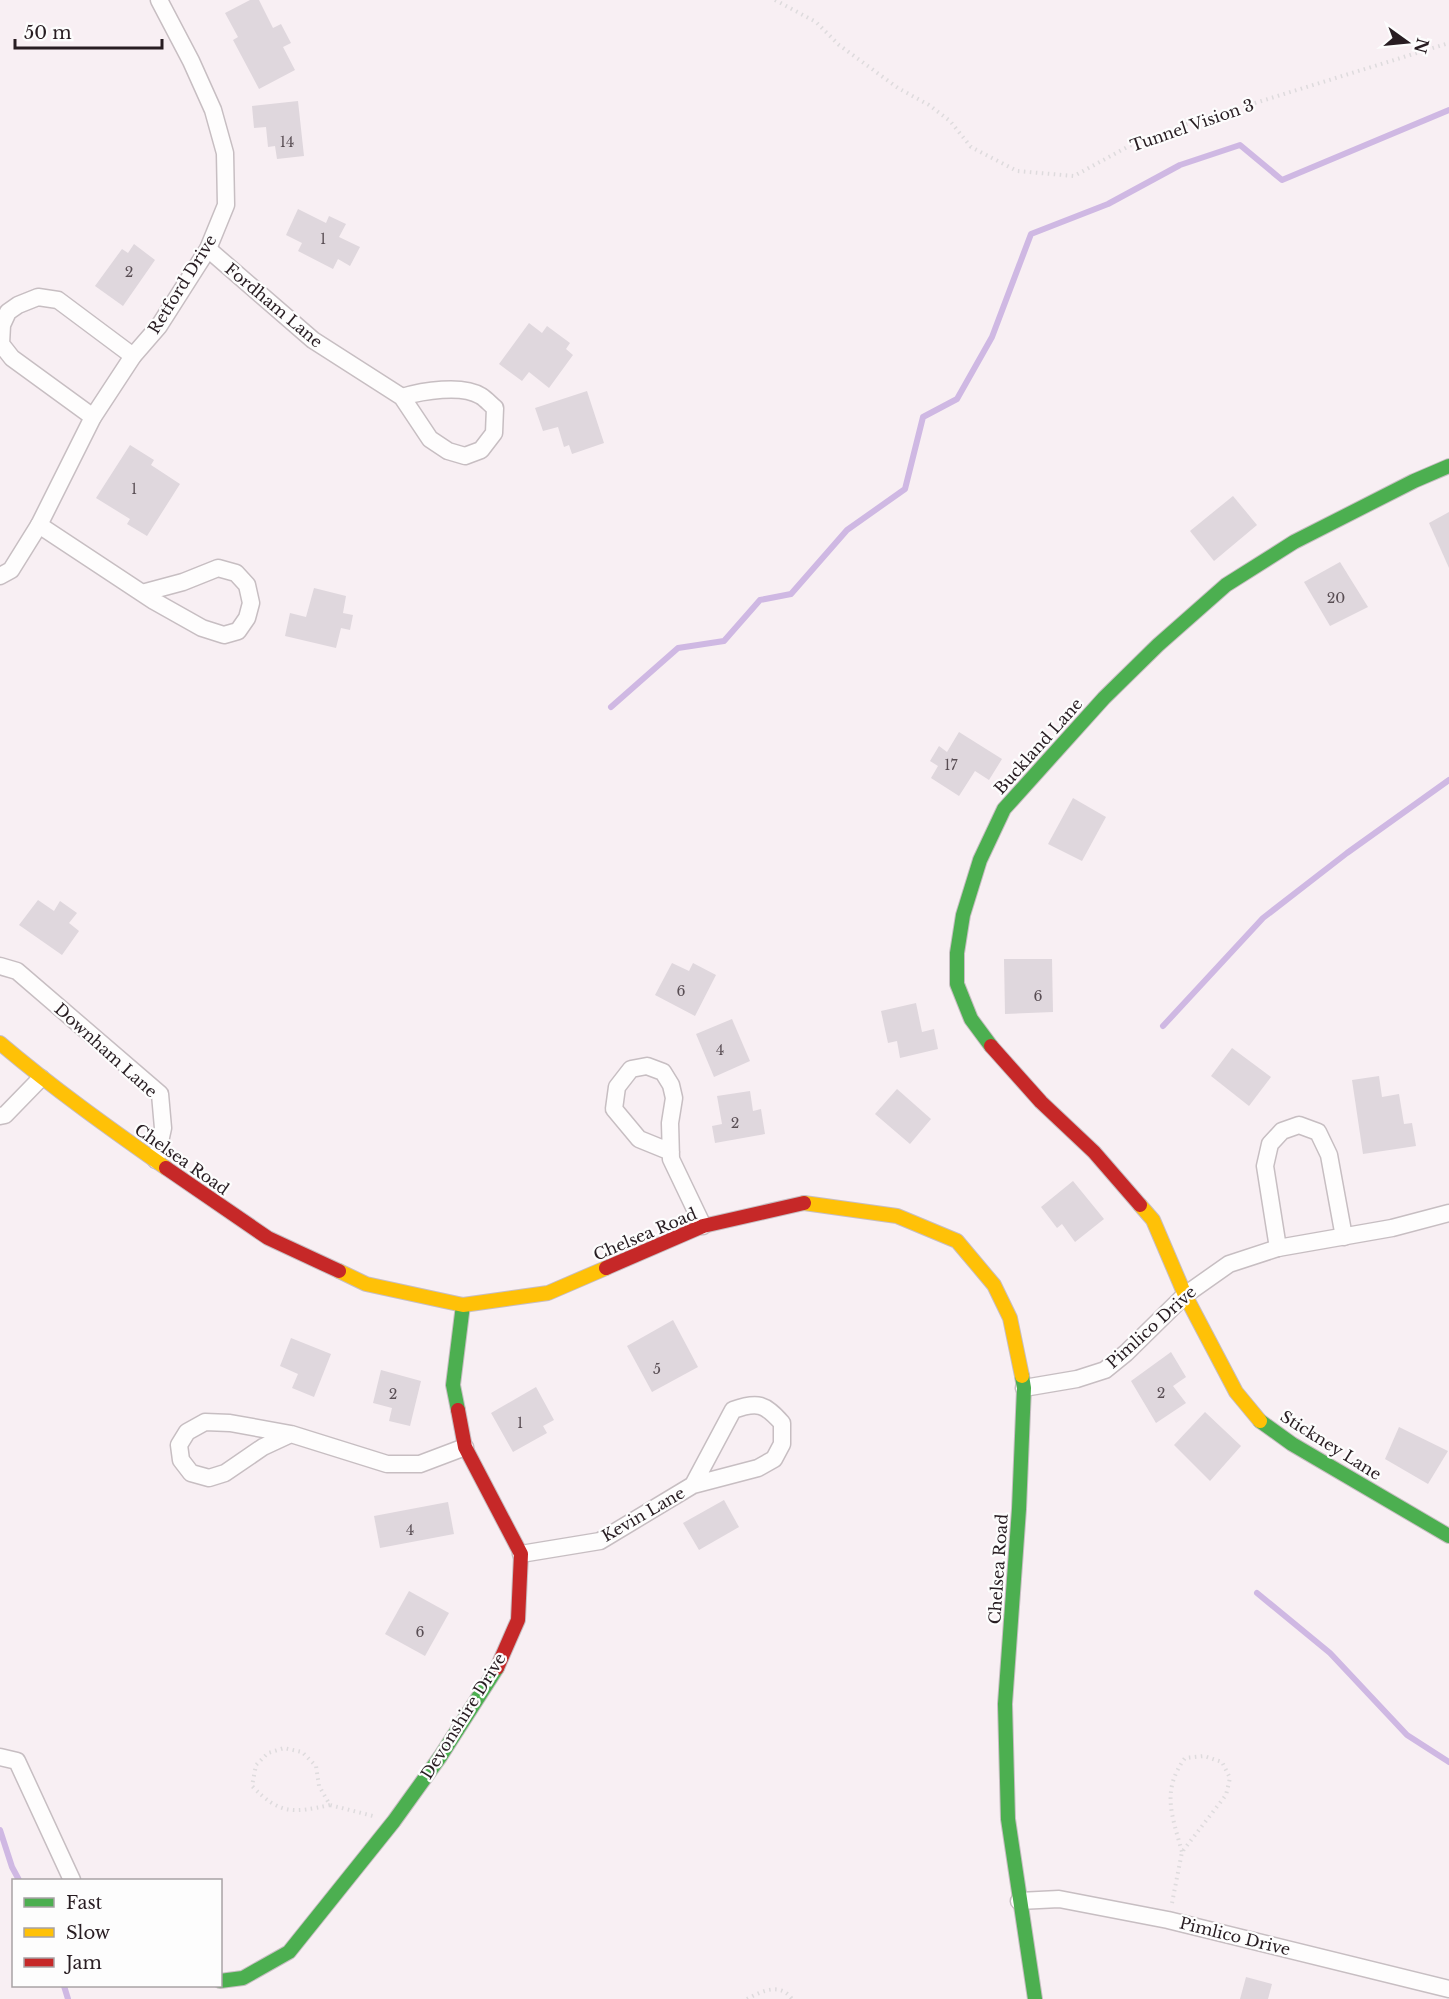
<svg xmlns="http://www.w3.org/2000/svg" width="1449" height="1999" font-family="'Libre Baskerville',serif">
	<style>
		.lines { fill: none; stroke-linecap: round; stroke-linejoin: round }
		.stream { stroke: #cfb8e3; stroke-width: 6 }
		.building { fill: #dfd7dd }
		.street-casing { stroke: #c7bec2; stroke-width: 19 }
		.fast-casing { stroke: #c7bec2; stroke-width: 16 }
		.slow-casing { stroke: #c7bec2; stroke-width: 16 }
		.jam-casing { stroke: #c7bec2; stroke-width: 16 }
		.path { stroke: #dedbdd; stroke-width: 4; stroke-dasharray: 1.5 4.5; stroke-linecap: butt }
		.street { stroke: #fefdfd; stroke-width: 16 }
		.fast { stroke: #4caf50; stroke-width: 14 }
		.slow { stroke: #ffc107; stroke-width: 14 }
		.jam { stroke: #c62828; stroke-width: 14 }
		.labels { text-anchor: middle; stroke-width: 4.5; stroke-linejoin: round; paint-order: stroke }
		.number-label { font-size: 14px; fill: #594e54 }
		.street-label { font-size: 16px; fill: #281d22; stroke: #fdfdfd }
	</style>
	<rect width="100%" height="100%" fill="#f8eff3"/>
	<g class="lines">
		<g class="stream">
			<path d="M611,707L678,648L724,641L760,600L791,594L847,530L905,489L923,417L957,399L992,337L1031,234L1108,204L1180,165L1240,145L1282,180L1449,110"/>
			<path d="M1163,1026L1263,918L1347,853L1449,780"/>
			<path d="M1257,1593L1330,1653L1407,1735L1449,1762"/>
			<path d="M0,1830L12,1867L19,1880"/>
			<path d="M64,1986L68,1999"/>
		</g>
	</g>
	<g class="building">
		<path d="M250,0H259L273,28L281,24L291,43L283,47L295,70L259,89L233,40L238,37L225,13Z"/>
		<path d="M298,101L304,156L277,159L275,146L268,147L266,127L254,128L252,106Z"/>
		<path d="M298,209L326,223L329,216L346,224L339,237L360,247L350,266L338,259L333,269L298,251L302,243L286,235Z"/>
		<path d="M134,244L155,260L123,306L95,286L122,249L128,253Z"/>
		<path d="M529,323L542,333L547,326L570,343L566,349L573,355L549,388L529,372L522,381L499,364Z"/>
		<path d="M587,391L604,443L572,454L569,445L564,447L558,427L543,431L535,408Z"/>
		<path d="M130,445L154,460L151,465L180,484L147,536L127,524L130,519L96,498Z"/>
		<path d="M1233,496L1257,525L1214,561L1190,531Z"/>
		<path d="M1449,512V568L1429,523Z"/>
		<path d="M1340,562L1368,607L1330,626L1304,582Z"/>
		<path d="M314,588L346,596L343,613L353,615L350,630L341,628L336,648L285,636L290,613L306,617Z"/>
		<path d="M959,732L1002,759L989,780L975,771L959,796L931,778L938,766L930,761L939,746L947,752Z"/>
		<path d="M1073,798L1106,817L1082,861L1048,844Z"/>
		<path d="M38,900L54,911L60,901L77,913L69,923L79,931L62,955L19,925Z"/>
		<path d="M1004,959H1052L1053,1012L1005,1014Z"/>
		<path d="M672,963L689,971L693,963L716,975L695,1016L655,995Z"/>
		<path d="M916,1003L922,1032L934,1029L938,1049L900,1058L897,1041L888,1043L881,1011Z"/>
		<path d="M732,1019L750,1061L714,1077L696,1034Z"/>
		<path d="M1232,1048L1271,1077L1249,1106L1211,1076Z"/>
		<path d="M1379,1076L1382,1097L1399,1094L1404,1124L1412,1123L1416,1146L1363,1154L1352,1080Z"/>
		<path d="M897,1089L931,1119L910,1144L875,1114Z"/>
		<path d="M750,1091L753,1111L761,1109L765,1134L715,1143L712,1126L722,1124L717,1096Z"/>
		<path d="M1073,1181L1104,1219L1075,1242L1062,1224L1057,1228L1041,1207Z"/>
		<path d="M673,1320L698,1367L652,1392L627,1346Z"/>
		<path d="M291,1338L331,1354L314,1397L292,1388L298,1374L280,1366Z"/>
		<path d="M1171,1352L1186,1377L1173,1386L1186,1403L1156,1423L1131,1381Z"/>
		<path d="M381,1370L421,1381L410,1426L389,1421L392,1408L373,1403Z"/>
		<path d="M536,1387L554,1420L543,1426L547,1433L513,1452L491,1413Z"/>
		<path d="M1205,1412L1241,1446L1210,1481L1174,1445Z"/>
		<path d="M1399,1427L1448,1451L1428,1484L1385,1459Z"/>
		<path d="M724,1500L739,1527L699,1550L683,1523Z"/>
		<path d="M448,1502L454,1534L380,1548L374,1516Z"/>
		<path d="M409,1591L449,1613L425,1656L385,1634Z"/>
		<path d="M1246,1977L1272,1984L1268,1999H1240Z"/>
	</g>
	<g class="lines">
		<g class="street-casing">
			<g id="street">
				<path d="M208,249L313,340L402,397L430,439L448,451L465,456L481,450L494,433L495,408C490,404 486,399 481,396C462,384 422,391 402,397"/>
				<path d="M93,417L12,358L1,344L2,325L8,312L18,305L38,297L58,300L133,356"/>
				<path d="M39,525L154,601L202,628L224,635L238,631L247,618L251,603L247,585L236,573L218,568L183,582L142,593"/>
				<path d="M0,576L11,570L39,525L93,417L133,356L159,326L208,249L226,205L225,153L213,110L191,61L159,0"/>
				<path d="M0,966L17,971L160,1094L163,1128L156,1160"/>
				<path d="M0,1116L5,1115L41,1078"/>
				<path d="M671,1152L639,1139L614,1109L617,1087L631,1069L647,1066L663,1072L671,1085L674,1098L670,1123L671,1159L703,1226"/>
				<path d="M1278,1248L1265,1166L1270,1144L1282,1131L1299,1125L1318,1132L1329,1155L1344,1237"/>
				<path d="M1024,1388L1077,1379L1105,1370L1126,1353L1185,1295L1229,1264L1278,1248L1392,1228L1449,1213"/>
				<path d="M291,1434L263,1447L225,1473L209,1478L191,1473L181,1460L179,1445L187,1432L205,1422L230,1423L291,1434L387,1464H420L465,1447"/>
				<path d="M521,1554L600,1541L693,1485L758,1468L774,1459L782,1444V1423C765,1404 758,1401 733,1410L693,1485"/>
				<path d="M0,1757L17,1761L72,1880"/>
				<path d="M1019,1901L1059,1899L1168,1920L1449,1989"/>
			</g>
		</g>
		<g class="fast-casing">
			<g id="fast">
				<path d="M991,1046L971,1019L957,984V953L963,915L980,860L1004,809L1104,698L1158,645L1226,585L1294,542L1414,481L1449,466"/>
				<path d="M1022,1376L1024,1388L1019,1509L1005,1704L1008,1819L1035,1999"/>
				<path d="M458,1410L453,1385L463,1305"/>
				<path d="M1260,1421L1292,1444L1449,1536"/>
				<path d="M220,1981L243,1978L289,1952L394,1821L440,1757L497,1668"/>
			</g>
		</g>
		<g class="slow-casing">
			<g id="slow">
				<path d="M0,1043C53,1088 109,1128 166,1168"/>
				<path d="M804,1203L897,1216L957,1241L994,1285L1010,1318L1022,1376"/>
				<path d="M1140,1205L1153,1220L1185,1295L1236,1392L1260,1421"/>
				<path d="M339,1271L366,1284L463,1305L548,1293L606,1268"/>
			</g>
		</g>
		<g class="jam-casing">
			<g id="jam">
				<path d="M991,1046L1041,1102L1094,1152L1140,1205"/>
				<path d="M166,1168L268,1238L339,1271"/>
				<path d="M606,1268L703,1226L804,1203"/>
				<path d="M458,1410L465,1447L521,1554L518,1620L497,1668"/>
			</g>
		</g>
		<g class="path">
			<path d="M775,0L816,22L839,45L898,88L929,105L950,121L971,147L1017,171L1074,176L1129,146L1187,124L1449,43"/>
			<path d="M330,1805C293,1813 280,1815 252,1786L256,1765L268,1753L284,1748L302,1752L316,1766L319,1786L330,1805L373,1816"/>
			<path d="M1172,1903L1182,1852L1226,1795L1230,1778L1222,1762L1204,1756L1185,1758C1161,1791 1172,1815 1182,1852"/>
			<path d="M747,1999C762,1991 780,1982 792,1999"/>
		</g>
		<use href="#street" class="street"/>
		<use href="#fast" class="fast"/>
		<use href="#slow" class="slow"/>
		<use href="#jam" class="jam"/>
	</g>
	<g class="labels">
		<g class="number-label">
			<text x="287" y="147">14</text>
			<text x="323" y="244">1</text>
			<text x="129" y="277">2</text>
			<text x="134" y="494">1</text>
			<text x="1336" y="603">20</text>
			<text x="951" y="770">17</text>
			<text x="681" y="996">6</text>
			<text x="1038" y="1001">6</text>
			<text x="720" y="1055">4</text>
			<text x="735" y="1128">2</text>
			<text x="657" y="1374">5</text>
			<text x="1161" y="1398">2</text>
			<text x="393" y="1399">2</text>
			<text x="520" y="1428">1</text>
			<text x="410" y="1535">4</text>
			<text x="420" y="1637">6</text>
		</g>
		<g class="street-label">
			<text transform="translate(1192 125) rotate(-19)" y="6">Tunnel Vision 3</text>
			<text transform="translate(182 284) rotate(-58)" y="6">Retford Drive</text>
			<text transform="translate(274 305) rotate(40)" y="6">Fordham Lane</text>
			<text transform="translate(1038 746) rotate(-48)" y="6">Buckland Lane</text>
			<text transform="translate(106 1050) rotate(42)" y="6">Downham Lane</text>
			<text transform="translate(182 1159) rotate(35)" y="6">Chelsea Road</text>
			<text transform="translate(645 1234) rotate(-23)" y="6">Chelsea Road</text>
			<text transform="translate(1151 1327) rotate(-42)" y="6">Pimlico Drive</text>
			<text transform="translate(1331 1445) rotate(32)" y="6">Stickney Lane</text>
			<text transform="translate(643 1514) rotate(-30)" y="6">Kevin Lane</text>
			<text transform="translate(998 1569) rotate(-86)" y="6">Chelsea Road</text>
			<text transform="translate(463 1716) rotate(-58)" y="6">Devonshire Drive</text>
			<text transform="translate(1235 1936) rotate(14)" y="6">Pimlico Drive</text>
		</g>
	</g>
	<rect x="12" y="1879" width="210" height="108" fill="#fdfdfd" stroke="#a8a3a5" stroke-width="1.5"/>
	<rect x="24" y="1898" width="30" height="9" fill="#4caf50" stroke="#a8a3a5" stroke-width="1.5"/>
	<text x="66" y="1909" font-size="18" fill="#281d22">Fast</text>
	<rect x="24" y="1928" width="30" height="9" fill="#ffc107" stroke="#a8a3a5" stroke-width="1.5"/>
	<text x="66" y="1939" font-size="18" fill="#281d22">Slow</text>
	<rect x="24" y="1958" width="30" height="9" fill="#c62828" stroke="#a8a3a5" stroke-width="1.5"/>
	<text x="66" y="1969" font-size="18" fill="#281d22">Jam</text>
	<g transform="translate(1407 42) rotate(105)" stroke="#fdfdfd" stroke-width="4.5" paint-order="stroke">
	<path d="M0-4.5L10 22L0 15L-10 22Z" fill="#281d22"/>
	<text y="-9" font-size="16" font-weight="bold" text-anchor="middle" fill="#281d22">N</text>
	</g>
	<path d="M15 39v9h147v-9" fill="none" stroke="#281d22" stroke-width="3"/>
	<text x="24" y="39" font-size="18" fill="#281d22" stroke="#fdfdfd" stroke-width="4.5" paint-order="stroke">50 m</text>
</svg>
